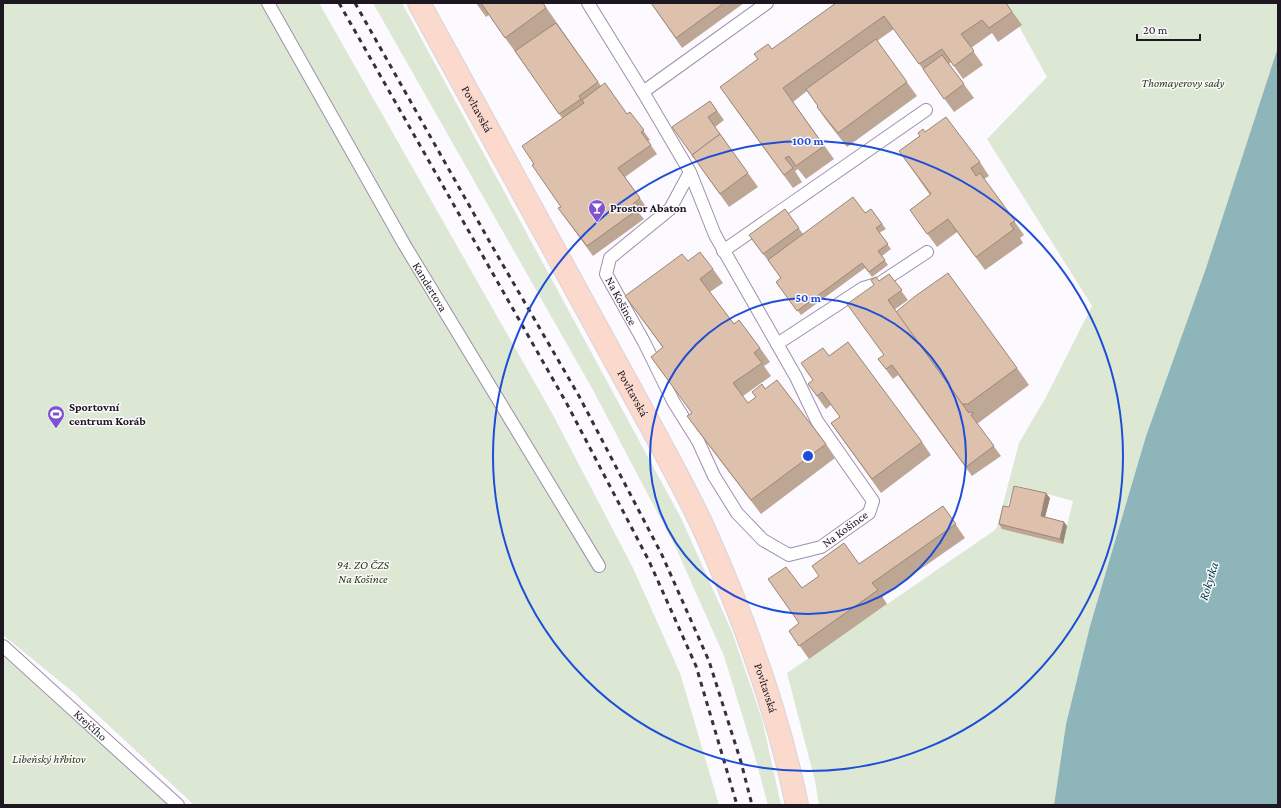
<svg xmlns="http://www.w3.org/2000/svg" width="1281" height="808" font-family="'Crimson Pro',serif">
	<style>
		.green { fill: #dde8d4; fill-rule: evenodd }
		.water { fill: #8eb6ba }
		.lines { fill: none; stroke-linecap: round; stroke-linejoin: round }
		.service-casing { stroke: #9e8faa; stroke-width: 14 }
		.primary-casing { stroke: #d6d5d7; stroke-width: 24 }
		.service { stroke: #fff; stroke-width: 12 }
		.primary { stroke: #fbd9cd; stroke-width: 22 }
		.rail { stroke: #36303a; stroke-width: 3; stroke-dasharray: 5 5; stroke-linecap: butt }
		.wall { fill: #bea694 }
		.shaded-wall { fill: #9b8778 }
		.building { fill: #ddc1ac; stroke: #9b8778 }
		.ring { fill: none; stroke: #1d4ed8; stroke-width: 2 }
		.labels { text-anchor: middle; stroke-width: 3; stroke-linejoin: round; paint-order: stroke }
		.park-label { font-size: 12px; font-style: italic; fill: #293d10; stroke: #fcf9ff }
		.street-label { font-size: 12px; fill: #1d1721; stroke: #fcf9ff }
		.poi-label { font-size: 12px; font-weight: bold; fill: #1d1721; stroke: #fcf9ff; text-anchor: start }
		.water-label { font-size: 13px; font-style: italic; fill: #044448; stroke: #fcf9ff }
		.centre { fill: #1d4ed8; stroke: #fcf9ff; stroke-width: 2 }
		.ring-label { font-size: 12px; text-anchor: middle; font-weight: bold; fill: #1d4ed8; stroke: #fcf9ff; stroke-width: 3; stroke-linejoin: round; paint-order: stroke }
	</style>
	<rect width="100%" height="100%" fill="#fcf9ff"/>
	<g class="green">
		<path d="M3,3H319L552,413L633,568L680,673L719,805H194L74,693L3,635Z"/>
		<path d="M373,3H402L681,518L732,632L762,719L781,805H768L755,757L724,656L676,548L593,390Z"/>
		<path d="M1006,3H1278V47L1206,268L1146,436L1090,626L1066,724L1054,805H819L815,781L787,673L995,530L997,527L1019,443L1046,397L1092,306L987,139L1047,77ZM1014,485L1073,501L1067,526L1006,510Z"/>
		<path d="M3,654L169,805H3Z"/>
	</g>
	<path class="water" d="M1278,47V805H1054L1066,724L1090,626L1146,436L1206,268Z"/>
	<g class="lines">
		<g class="service-casing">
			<g id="service">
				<path id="s1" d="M268,3L404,244L599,566"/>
				<path d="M588,3L643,92L767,3"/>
				<path d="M643,92L690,172L715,235L796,377L817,421L873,501L869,513L821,547L789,555L763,540L737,513L714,476L698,441L673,401L644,342L606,274L610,258L670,209L690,172"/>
				<path d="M723,251L926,110"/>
				<path d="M777,344L863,288L880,283L927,252"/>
				<path id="s2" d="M3,646L178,805"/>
			</g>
		</g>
		<g class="primary-casing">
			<g id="primary">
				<path id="s3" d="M419,3L653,430C672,466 692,501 708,538C746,624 778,713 797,805"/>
			</g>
		</g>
		<use href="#service" class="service"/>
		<use href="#primary" class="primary"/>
		<g class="rail">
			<path d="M339,3L567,404L649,561L696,666L737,805"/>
			<path d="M355,3L496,253L579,396L662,555L709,661L741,762L752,805"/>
		</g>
	</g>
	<g class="wall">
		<path d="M476,3H543L601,86L627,114L630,112L650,140L648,141L657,154L625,177L647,208L639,213L644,219L593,256L558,208L561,207L534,164L562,118L489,15L486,17Z"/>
		<path d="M651,3H744L682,48Z"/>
		<path d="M835,3H1006L1022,25L998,42L992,33L971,48L983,65L963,79L951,62L949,64L974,98L954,112L894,29L877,41L917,96L847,147L826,120L817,107L818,106L807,91L793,102L834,159L806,179L798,169L795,171L802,182L793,188L729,100L758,59L836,3Z"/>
		<path d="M710,101L724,120L715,127L758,187L729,207L701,168Z"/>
		<path d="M925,132L980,162L989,176L984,179L1024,235L1020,238L1023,243L985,270L957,232L937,247L910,210L930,195L899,151Z"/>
		<path d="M785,209L803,234L865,213L871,209L886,229L879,233L891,249L882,256L888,265L872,277L865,268L801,315L776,282L781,278L749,235Z"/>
		<path d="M713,269L723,283L710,292L734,324L760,348L770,362L764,366L771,376L743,396L748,403L756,397L752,392L765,389L826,444L835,458L761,514L697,430L687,416L692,413L651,357L663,348L625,296Z"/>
		<path d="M889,274L908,300L894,310L935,366L1017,368L1029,385L977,424L1001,456L972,476L898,375L893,379L878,359L884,355L879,281Z"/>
		<path d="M829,356L922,442L931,455L881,493L831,423L840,417L831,405L826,409L808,384L813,380Z"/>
		<path d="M1050,498L1045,517L1064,522L1067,526L1063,544L1002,529L999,524L1009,507Z"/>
		<path d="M943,506L965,538L882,596L887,604L809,659L789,631L799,624L802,588L859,564Z"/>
	</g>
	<g class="shaded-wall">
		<path d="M1046,493L1050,498L1044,521L1041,516Z"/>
		<path d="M1064,522L1067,526L1063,544L1060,539Z"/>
	</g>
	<g class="building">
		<path d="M481,3H543L546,8L505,38Z"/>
		<path d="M651,3H724L676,38Z"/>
		<path d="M836,3H1006L1012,12L989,28L982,20L961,34L974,51L954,66L942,49L919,64L884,16L783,88L824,146L796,166L789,156L785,158L793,168L784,175L720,87L758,59L754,54L768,44L772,49Z"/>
		<path d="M556,23L598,82L579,96L581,99L559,114L515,51Z"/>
		<path d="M876,39L907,82L838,133L817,107L818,106L806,89Z"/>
		<path d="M942,55L964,84L944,99L923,69Z"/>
		<path d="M605,83L627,114L630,112L644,130L641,132L651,145L618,168L640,198L633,204L637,210L587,246L558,208L561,207L532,165L534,164L522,146L584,103L582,100Z"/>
		<path d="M710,101L717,111L708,117L720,134L692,155L695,159L672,127Z"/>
		<path d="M946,117L980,162L971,168L976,176L980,173L1015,221L1010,224L1014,229L976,257L948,219L927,234L910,210L931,194L899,151L920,136L918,133L923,129L925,132Z"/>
		<path d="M720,134L748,173L720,194L692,155Z"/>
		<path d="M853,197L865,213L871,209L882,224L876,228L888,244L878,251L885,260L869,272L862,263L797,311L776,282L781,278L768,260Z"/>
		<path d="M785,209L799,228L763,254L749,235Z"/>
		<path d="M700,252L713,269L700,279L734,324L739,320L760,348L754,353L762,363L733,383L748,403L756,397L752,392L762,384L765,389L777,380L826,444L751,500L687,416L692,413L651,357L663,347L625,296L682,254L688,261Z"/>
		<path d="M948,273L1017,368L968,404H962L896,312L914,297Z"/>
		<path d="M889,274L902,290L888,300L968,412L974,413L971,415L994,446L966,467L892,365L886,369L878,359L884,355L847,304L874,285L871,280L876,277L879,281Z"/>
		<path d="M848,342L922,442L872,479L831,423L840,417L822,392L817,396L808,384L813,380L801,363L823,348L829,356Z"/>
		<path d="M1014,486L1046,493L1041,516L1064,522L1060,539L999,524L1003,506L1009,507Z"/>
		<path d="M943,506L956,524L872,583L878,590L799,646L789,631L799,623L768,579L786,567L802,588L819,576L812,566L844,543L859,564Z"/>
	</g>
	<g class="ring">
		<circle cx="808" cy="456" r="158"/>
		<circle cx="808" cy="456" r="315"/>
	</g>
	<defs>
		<g id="bar-pin" transform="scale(0.9)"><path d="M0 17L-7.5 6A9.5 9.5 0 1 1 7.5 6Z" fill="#7e54cd" stroke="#fcf9ff"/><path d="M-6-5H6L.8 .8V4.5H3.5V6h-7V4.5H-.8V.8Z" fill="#fff"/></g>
		<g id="stadium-pin" transform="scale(0.9)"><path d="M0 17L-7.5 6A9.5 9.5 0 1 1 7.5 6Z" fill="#7e54cd" stroke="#fcf9ff"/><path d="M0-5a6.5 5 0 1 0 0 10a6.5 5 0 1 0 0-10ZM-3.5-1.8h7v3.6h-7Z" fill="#fff"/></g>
	</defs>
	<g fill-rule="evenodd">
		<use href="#bar-pin" x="597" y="208"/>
		<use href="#stadium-pin" x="56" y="414"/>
	</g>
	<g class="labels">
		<g class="park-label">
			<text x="1183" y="87">Thomayerovy sady</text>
			<text x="363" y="569">94. ZO ČZS<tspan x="363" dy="14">Na Košince</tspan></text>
			<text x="49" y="763">Libeňský hřbitov</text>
		</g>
		<g class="street-label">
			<text dy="4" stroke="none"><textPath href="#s3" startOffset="121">Povltavská</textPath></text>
			<text dy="4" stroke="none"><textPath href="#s1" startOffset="327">Kandertova</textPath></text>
			<text transform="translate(621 301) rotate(62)" y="4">Na Košince</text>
			<text dy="4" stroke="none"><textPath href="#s3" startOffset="445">Povltavská</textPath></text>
			<text transform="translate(845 529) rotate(-36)" y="4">Na Košince</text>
			<text dy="4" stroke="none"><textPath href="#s3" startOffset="769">Povltavská</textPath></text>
			<text dy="4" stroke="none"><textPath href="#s2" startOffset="118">Krejčího</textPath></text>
		</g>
		<g class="poi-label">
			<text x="610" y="212">Prostor Abaton</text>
			<text x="69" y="411">Sportovní<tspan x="69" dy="14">centrum Koráb</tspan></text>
		</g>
		<g class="water-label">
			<text transform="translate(1208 581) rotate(-73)" y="5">Rokytka</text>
		</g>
	</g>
	<circle cx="808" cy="456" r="6" class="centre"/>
	<g class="ring-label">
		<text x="808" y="145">100 m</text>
		<text x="808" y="302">50 m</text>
	</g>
	<rect width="1281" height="808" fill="none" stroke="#1d1721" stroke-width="8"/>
	<path d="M1137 34v6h63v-6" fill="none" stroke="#1d1721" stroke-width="2"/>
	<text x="1143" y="34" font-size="12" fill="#1d1721" stroke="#fcf9ff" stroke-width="3" paint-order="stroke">20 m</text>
</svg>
